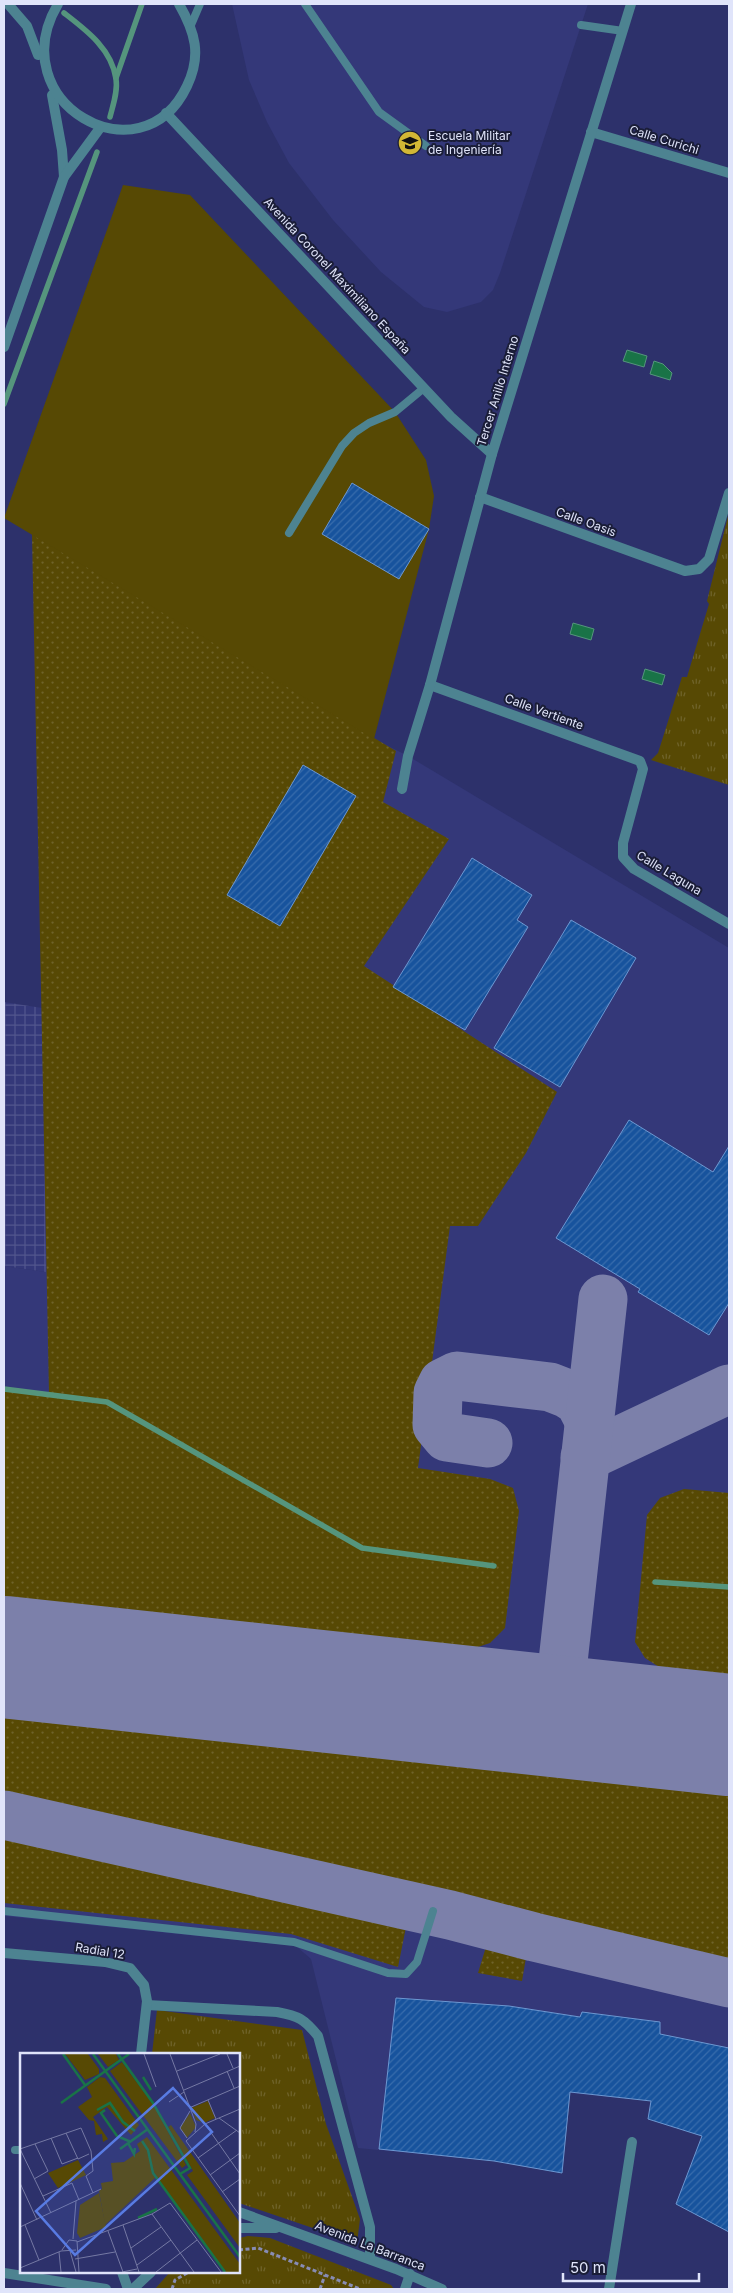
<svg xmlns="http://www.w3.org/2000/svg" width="733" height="2293" font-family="Inter,sans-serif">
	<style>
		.built { fill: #343879 }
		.industrial { fill: url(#industrial-grid) }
		.grass { fill: url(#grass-dots) }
		.park { fill: url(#park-tufts) }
		.pitch { fill: #574904 }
		.water { fill: #197347; stroke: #55957d }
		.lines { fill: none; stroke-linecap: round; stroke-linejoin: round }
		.stream { stroke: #55957d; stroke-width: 5.5 }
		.taxiway { stroke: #7c80aa; stroke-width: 49 }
		.runway { stroke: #7c80aa; stroke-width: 122 }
		.building { fill: url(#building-hatch); stroke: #6c97d1 }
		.path { stroke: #888cb4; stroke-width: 3; stroke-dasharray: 4 2.5; stroke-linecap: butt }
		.service { stroke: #4d8391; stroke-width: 8 }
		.minor { stroke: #4d8391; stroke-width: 10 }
		.tertiary { stroke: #4d8391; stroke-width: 10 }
		.labels { text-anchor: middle; stroke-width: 4; stroke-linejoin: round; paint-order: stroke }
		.poi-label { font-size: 12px; fill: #e0e4fa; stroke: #1a1d37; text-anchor: start }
		.street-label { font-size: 12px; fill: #e0e4fa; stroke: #1a1d37 }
		.inset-river { fill: none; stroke: #197347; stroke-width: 2.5 }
		.inset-road { fill: none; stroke: #7579a4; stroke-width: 1 }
		.view { fill: #587be2; fill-opacity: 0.15; stroke: #587be2; stroke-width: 2.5 }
		.inset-edge { fill: none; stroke: #e0e4fa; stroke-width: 2.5 }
	</style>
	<defs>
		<pattern id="industrial-grid" width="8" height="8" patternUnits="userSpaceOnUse" patternTransform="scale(1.25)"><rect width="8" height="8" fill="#343879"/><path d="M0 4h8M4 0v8" fill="none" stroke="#51558d"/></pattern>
		<pattern id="grass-dots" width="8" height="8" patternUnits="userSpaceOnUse" patternTransform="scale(1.25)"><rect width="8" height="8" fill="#574904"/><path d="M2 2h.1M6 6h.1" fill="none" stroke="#6f632a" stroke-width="1.8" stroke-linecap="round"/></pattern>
		<pattern id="park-tufts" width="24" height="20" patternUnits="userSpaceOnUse" patternTransform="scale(1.25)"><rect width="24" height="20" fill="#574904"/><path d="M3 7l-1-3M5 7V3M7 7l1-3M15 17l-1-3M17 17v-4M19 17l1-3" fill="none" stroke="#6f632a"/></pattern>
		<pattern id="building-hatch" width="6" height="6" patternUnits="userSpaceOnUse" patternTransform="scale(1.25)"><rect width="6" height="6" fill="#17539d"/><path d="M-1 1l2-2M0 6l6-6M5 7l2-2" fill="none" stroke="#386cac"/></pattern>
	</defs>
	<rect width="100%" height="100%" fill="#2d316b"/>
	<g class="built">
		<path d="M232,4H588L500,273L493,290L481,302L447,312L424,307L381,272L333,220L289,163L267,122L249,80Z"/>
		<path d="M32,534L374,739L408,756L729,948V2232L676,2204L702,2136L648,2119L650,2101L570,2093L562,2173L494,2161L358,2148L311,1959L296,1946L4,1916V1266L46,1272L42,1008Z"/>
	</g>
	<path class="industrial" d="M4,1002L42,1008L46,1272L4,1266Z"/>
	<g class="grass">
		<path d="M32,534L396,751L383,802L449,839L364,966L557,1092L526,1153L478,1226H450L418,1468L490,1479L513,1488L519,1511L505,1628L490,1643L463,1652L4,1602V1389L49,1394Z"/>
		<path d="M684,1489L729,1493V1679L667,1672L645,1658L635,1642L647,1515L660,1498Z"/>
		<path d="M4,1716L729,1785V1966L687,1955L4,1797Z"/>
		<path d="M4,1831L407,1922L398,1967L291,1934L4,1903Z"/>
		<path d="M489,1937L528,1946L522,1981L478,1973Z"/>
	</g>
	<g class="park">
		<path d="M729,512V785L651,760L658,753L682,677H687L709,604L707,601Z"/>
		<path d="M157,2010L302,2030L326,2124L360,2219L357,2243L239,2203V2054H152Z"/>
		<path d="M248,2236L270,2238L391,2285L394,2289H155L170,2272H239V2238Z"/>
	</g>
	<path class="pitch" d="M123,185L190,195L395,412L426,460L434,496L429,529L374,739L4,518Z"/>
	<g class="water">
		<path d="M627,350L647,356L644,367L623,361Z"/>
		<path d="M654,361L663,364L672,373L670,380L650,374Z"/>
		<path d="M573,623L594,629L591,640L570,634Z"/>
		<path d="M645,669L665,675L662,685L642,679Z"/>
	</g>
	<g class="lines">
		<g class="stream">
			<path d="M64,13C86,30 112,49 116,79C118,91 113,105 110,117"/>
			<path d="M116,78L142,4"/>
			<path d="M4,404L97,152"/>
			<path d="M4,1389L107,1402L362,1548L494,1566"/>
			<path d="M655,1582L729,1587"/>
		</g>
		<g class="taxiway">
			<path d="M488,1443L447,1437L437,1425L438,1393L443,1383L457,1376L550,1387L568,1394L579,1401L590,1422"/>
			<path d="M585,1457L729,1389"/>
			<path d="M557,1716L603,1299"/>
			<path d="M4,1815L450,1915L534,1937L729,1983"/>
		</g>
		<path class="runway" d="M4,1657L729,1735"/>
	</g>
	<g class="building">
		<path d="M352,483L429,529L399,579L322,534Z"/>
		<path d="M303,765L356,796L280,926L227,895Z"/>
		<path d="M472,858L532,895L517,920L528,927L465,1030L393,987Z"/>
		<path d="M571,920L636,958L560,1087L494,1048Z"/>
		<path d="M629,1120L713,1172L729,1146V1303L709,1335L638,1292L640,1289L556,1238Z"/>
		<path d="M396,1998L509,2006L580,2017L582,2012L660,2022V2034L729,2048V2232L676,2204L702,2136L648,2119L651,2101L570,2092L562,2173L494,2161L379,2149Z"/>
	</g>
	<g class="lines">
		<g class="path">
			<path d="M239,2250L258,2248L360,2289"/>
			<path d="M172,2289L175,2280L189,2272"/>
			<path d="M320,2289L325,2275"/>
		</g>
		<g class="service">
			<path d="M305,4L379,112L426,146"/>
			<path d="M191,25L200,4"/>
			<path d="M581,25L623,31"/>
			<path d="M289,533L342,446L354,433L369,423L395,412L424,388"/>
			<path d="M4,1911L294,1942L388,1973L406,1974L417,1962L433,1911"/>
			<path d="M15,2150H21"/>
		</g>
		<g class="minor">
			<path d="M52,95L62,150L64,177"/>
			<path d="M591,132L729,173"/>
			<path d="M4,347L64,177L100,128"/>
			<path d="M480,497L685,571L699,569L709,559L729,493"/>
			<path d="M430,685L640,761L643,769L623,843V857L634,869L729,924"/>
			<path d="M402,789L408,756L430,685L492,454"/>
			<path d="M147,2005L277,2012C299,2016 304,2019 318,2036L370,2227V2259"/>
			<path d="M4,2273L106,2289"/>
			<path d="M405,2289L410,2274"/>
			<path d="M609,2289L632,2142"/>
		</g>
		<g class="tertiary">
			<path d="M8,4L27,26L38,55"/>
			<path d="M58,4C0,102 141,183 187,86C202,55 195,32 179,4"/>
			<path d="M166,113L451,417L492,454L631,4"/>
			<path d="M4,1953L105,1962L130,1968L144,1985L147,2001L141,2054"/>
			<path d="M239,2212L396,2269L442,2289"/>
			<path d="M239,2228H276"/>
			<path d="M122,2272L128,2289"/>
			<path d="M133,2289L151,2272"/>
		</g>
	</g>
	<defs>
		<g id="university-disc" transform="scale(1.25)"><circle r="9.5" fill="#d2b735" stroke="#1a1d37"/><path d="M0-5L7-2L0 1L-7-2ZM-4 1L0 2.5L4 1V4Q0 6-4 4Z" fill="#111"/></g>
	</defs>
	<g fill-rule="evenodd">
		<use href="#university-disc" x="410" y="143"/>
	</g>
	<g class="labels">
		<g class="poi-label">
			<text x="428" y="140">Escuela Militar<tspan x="428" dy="14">de Ingeniería</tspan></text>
		</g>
		<g class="street-label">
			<text transform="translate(664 140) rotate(17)" y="4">Calle Curichi</text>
			<text transform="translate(337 276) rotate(47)" y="4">Avenida Coronel Maximiliano España</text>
			<text transform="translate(498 391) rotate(-73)" y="4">Tercer Anillo Interno</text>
			<text transform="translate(586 522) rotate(20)" y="4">Calle Oasis</text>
			<text transform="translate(544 712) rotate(20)" y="4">Calle Vertiente</text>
			<text transform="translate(669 873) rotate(31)" y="4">Calle Laguna</text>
			<text transform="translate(100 1951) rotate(9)" y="4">Radial 12</text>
			<text transform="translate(370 2246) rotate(21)" y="4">Avenida La Barranca</text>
		</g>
	</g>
	<g transform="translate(20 2053)">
		<rect width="220" height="220" fill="#2d316b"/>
		<path d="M45,1H68L79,16V21L65,27ZM78,1H96L99,7L88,14ZM102,9L134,53L166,112L162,115L90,18ZM80,24L85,25L119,72L111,82L87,54L73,64L88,86L83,89L82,81L76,82L74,68L69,67L58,54L72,44L67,34ZM151,72L220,170V195L167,122L173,118L148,74ZM127,84L220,211V219H205L136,124L85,172L79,138L82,136L81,130L93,128L91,110L104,109L120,98L117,91Z" fill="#574904"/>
		<path d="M188,48L195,65L184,70L176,67L171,55ZM170,60L176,74L167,85L160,75ZM58,107L66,122L38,135L28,120Z" fill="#574904"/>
		<path d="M79,140L86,174L60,185L57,180L60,152Z" fill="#574904"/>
		<path class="inset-river" d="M43,1L65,32M73,1L220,204M98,1L133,50L170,115L160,121M123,24L131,37M41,50L109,1M77,57L90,50L103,69L115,78M85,57L81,60L97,83L111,89M122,88L128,97L133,120L205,219M108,90L114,101L115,95M100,96L128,76M118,165L137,156"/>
		<path class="inset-road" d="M124,1L136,34M150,1L176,71L175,79M207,1L213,15M157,18L200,1M207,18L214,35M164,37L220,13M188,47L196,66M149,49L164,39M169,55L220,33M220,56L185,71L166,88L220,163M199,65L220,80M185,71L220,121M46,80L58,106L69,101M31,85L42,111L58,105M167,85L160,75L170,58M178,105L217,77M190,122L220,100M14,126L28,118L15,91M0,130L17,167M202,139L220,126M23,143L52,130L59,147M31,160L0,96L61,75L71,98L73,118L66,123L73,140M132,161L174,219M5,172L19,207M103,172L119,219M0,174L81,136M88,178L103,219M53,186L56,148M57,189L132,161L150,150L201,219M111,195L141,174M42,197L49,187L57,188L59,219M50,198L56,219M39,199L41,219M55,206L95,199M117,212L151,187M0,215L41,198L56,197M102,219L117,216M136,219L177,187"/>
		<path class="view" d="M153,35L192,79L55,202L16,158Z"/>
		<rect width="220" height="220" class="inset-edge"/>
	</g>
	<rect width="733" height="2293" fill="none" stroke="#e0e4fa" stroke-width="10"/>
	<path d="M563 2273v8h136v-8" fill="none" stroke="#e0e4fa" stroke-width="2.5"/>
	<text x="570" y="2273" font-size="15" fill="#e0e4fa" stroke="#1a1d37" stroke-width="4" paint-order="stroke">50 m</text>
</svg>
